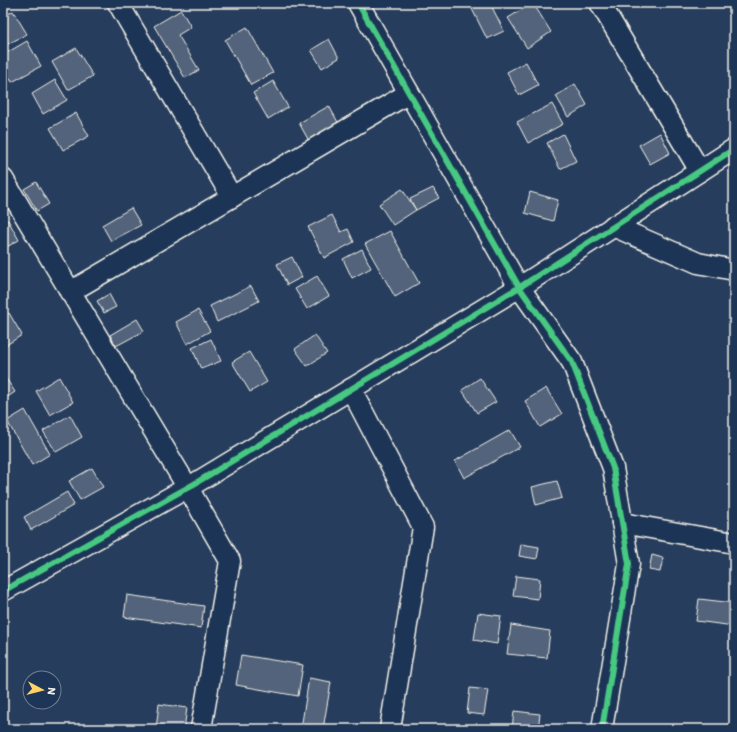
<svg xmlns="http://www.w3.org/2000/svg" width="737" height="732" font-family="Itim,sans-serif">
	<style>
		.building { fill: #52647b; stroke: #f4f1e8 }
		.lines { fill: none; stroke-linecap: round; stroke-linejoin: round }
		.street-casing { stroke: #f4f1e8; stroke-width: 23 }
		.street { stroke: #1d3557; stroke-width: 20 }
		.cycleway-casing { stroke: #1d3557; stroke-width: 8 }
		.cycleway { stroke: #46c982; stroke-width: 6 }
	</style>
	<rect width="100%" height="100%" fill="#263d5d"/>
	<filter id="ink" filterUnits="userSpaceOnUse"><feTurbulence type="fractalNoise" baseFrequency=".025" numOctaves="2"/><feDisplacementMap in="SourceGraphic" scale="8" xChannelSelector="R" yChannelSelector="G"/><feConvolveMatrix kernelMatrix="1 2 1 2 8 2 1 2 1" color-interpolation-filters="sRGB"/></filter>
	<g filter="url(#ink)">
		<g class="building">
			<path d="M299,3H316L303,10Z"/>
			<path d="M469,3H490L504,31L487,39Z"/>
			<path d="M533,3L551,32L527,48L508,18Z"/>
			<path d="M181,10L191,27L178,35L199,70L185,78L154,26Z"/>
			<path d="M13,11L27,34L4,46L3,44V17Z"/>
			<path d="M247,27L273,73L251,85L225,40Z"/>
			<path d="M329,39L339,58L322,68L311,50Z"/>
			<path d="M27,41L41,66L12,82L3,67V55Z"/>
			<path d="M76,48L93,76L68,90L52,62Z"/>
			<path d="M526,62L538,85L519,95L507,72Z"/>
			<path d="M55,80L67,100L43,114L32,94Z"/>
			<path d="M273,81L288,107L268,119L253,93Z"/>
			<path d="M575,84L587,105L568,117L556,96Z"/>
			<path d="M552,104L563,124L528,143L517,122Z"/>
			<path d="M329,106L339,124L309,141L299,123Z"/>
			<path d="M76,113L89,136L63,150L50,128Z"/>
			<path d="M660,133L670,153L650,164L639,145Z"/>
			<path d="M563,134L576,161L560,169L547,143Z"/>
			<path d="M36,182L49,204L37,211L24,189Z"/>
			<path d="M433,188L439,198L416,210L410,199Z"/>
			<path d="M402,189L416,210L393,225L379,204Z"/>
			<path d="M530,192L558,200L553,221L525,213Z"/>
			<path d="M131,208L141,225L111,241L102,225Z"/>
			<path d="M332,215L341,232L348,229L354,242L324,258L308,227Z"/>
			<path d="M8,220L19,240L3,249V223Z"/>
			<path d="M390,231L419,283L395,297L365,244Z"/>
			<path d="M362,249L371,268L352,278L343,259Z"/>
			<path d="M292,257L302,277L287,285L277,264Z"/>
			<path d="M317,276L329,296L307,309L295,289Z"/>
			<path d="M251,286L259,301L217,322L210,306Z"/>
			<path d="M109,294L116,307L104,313L97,301Z"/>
			<path d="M198,310L210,331L187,344L176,322Z"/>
			<path d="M9,313L22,335L3,347V317Z"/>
			<path d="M137,319L144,331L116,346L110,335Z"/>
			<path d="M315,335L327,353L307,366L295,349Z"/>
			<path d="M211,339L221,361L201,369L192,348Z"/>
			<path d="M249,352L267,382L250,392L232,362Z"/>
			<path d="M3,374L15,392L3,400Z"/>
			<path d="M59,377L73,402L50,415L36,391Z"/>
			<path d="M480,378L496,402L477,413L462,390Z"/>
			<path d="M546,388L562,414L540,427L525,401Z"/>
			<path d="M25,410L50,454L32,465L7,421Z"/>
			<path d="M70,415L82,437L56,452L43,431Z"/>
			<path d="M734,429V441L730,432Z"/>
			<path d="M510,430L520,447L464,478L455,461Z"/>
			<path d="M92,468L103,487L80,500L69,481Z"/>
			<path d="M557,481L562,498L536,505L532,487Z"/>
			<path d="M67,492L74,505L31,530L24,517Z"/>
			<path d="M521,544L539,547L537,559L519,556Z"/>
			<path d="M652,555L663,558L660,572L649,570Z"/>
			<path d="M516,576L540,579L538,599L513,596Z"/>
			<path d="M127,595L204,606L201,628L124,617Z"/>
			<path d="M699,599L734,603V626L696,621Z"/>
			<path d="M478,613L501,616L497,644L474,640Z"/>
			<path d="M511,625L550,631L547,658L507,654Z"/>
			<path d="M241,655L303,665L298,696L236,685Z"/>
			<path d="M309,678L331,682L323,729H301Z"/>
			<path d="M470,688L488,690L484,715L467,713Z"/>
			<path d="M159,704L187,708L184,729H156Z"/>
			<path d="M514,711L540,714L538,729H512Z"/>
		</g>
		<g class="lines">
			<g class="street-casing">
				<g id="street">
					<path d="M118,3L232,197"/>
					<path d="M358,3L519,287L572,362L613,468L629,564L602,729"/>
					<path d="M600,3L700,171"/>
					<path d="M3,179L188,488L230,561L201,729"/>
					<path d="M613,226L698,263L734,270"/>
					<path d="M70,292L409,93"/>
					<path d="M351,389L423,527L390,729"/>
					<path d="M622,523L734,543"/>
					<path d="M3,591L194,484L523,285L734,149"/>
				</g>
			</g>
			<use href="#street" class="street"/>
			<g class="cycleway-casing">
				<g id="cycleway">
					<path d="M358,3L519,287L572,362L613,468L629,564L602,729"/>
					<path d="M3,591L194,484L523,285L734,149"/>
				</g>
			</g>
			<use href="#cycleway" class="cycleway"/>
		</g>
	</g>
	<rect width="737" height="732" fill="none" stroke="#1d3557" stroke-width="16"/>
	<rect x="8" y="8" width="721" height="716" fill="none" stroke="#f4f1e8" stroke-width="1.5" filter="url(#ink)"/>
	<g transform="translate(42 690) rotate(97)"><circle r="19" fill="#1d3557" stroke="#738091"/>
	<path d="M0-3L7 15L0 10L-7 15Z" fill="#ffd166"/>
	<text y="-6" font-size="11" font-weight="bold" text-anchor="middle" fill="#f4f1e8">N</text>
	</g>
</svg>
